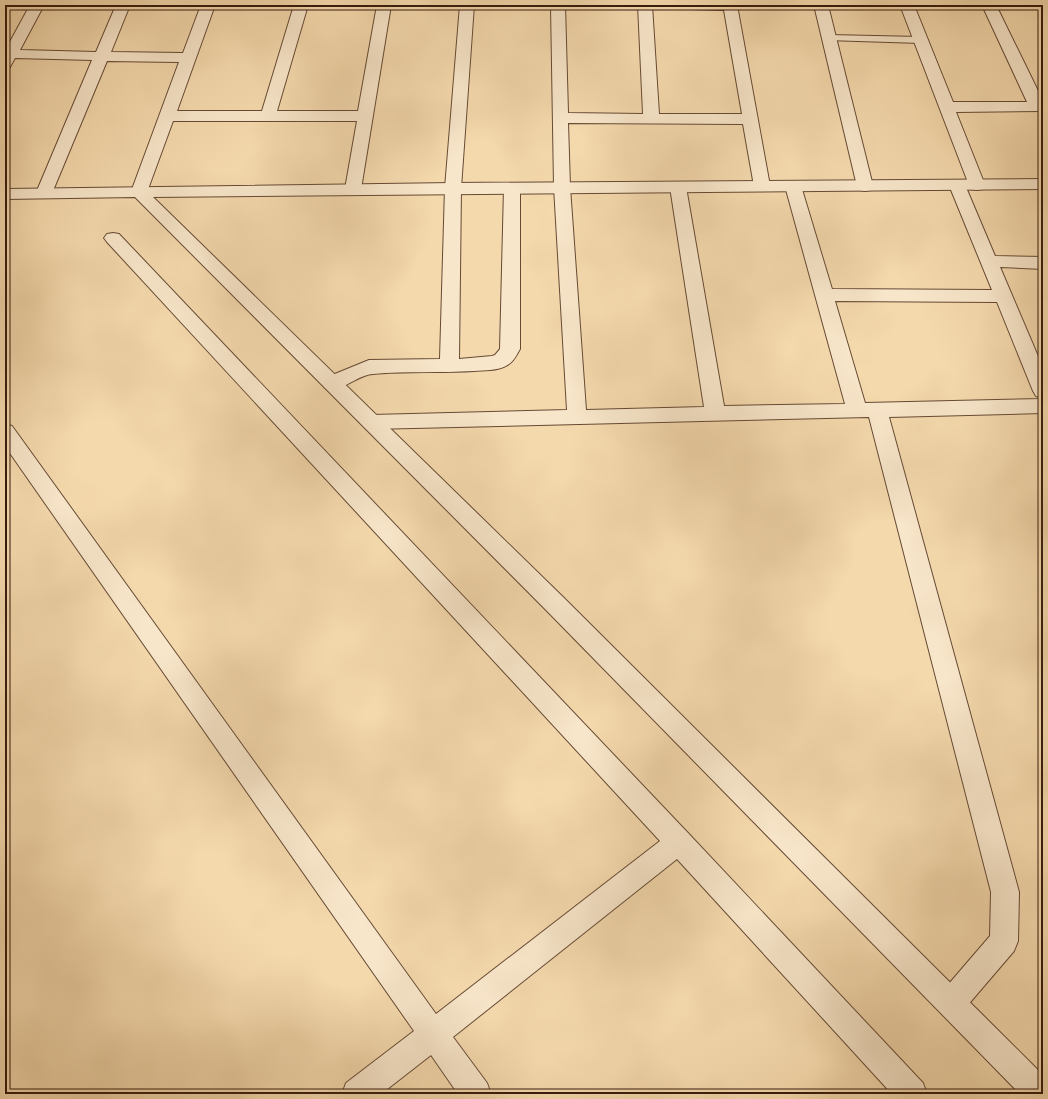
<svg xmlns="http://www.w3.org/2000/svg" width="1048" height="1099" font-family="'IM FELL Double Pica',serif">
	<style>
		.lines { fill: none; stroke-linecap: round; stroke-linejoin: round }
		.service-casing { stroke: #664a34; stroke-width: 2 }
		.minor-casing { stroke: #664a34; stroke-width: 2 }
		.tertiary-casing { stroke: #664a34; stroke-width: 2 }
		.service { fill: #f8e6ca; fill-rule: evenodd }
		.minor { fill: #f8e6ca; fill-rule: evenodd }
		.tertiary { fill: #f8e6ca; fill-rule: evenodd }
	</style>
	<rect width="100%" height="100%" fill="#f4d9ad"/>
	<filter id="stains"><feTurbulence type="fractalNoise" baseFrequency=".005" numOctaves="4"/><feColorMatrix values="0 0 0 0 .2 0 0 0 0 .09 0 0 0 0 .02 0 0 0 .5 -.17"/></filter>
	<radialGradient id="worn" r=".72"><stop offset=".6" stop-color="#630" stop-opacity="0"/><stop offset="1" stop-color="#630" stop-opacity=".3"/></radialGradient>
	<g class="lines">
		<g class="service-casing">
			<path id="service" d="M829,35L921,37L926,40L921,43L826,40L824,38Z"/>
		</g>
		<g class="minor-casing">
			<g id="minor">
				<path d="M30,5H44L20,50L96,52L116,5H130L111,52L183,53L201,5H215L177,111H262L294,5H308L277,111H358L377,5H391L361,189L359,193L353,194L347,193L345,189L357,121H173L147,192L145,196L139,197L133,196L131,192L179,62L107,61L52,193L50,197L44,198L38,197L36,193L92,60L15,58L10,67L5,68V51Z"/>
				<path d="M460,5H474L461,188L459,359L492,356L495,355L500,349L504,188L506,184L512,183L518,184L520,188V349C517,354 514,361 509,364C500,371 485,370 474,371C440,373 407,371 373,374C356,375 343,393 325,388L322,383L325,378L369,360L440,359L445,188Z"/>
				<path d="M551,5H565L568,113L643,114L638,5H652L659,114H742L724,10L689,9L684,8L682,5H737L770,186L768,190L762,191L756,190L754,186L743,124L568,123L570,187L586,410L704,407L670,187L672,183L678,182L684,183L686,187L724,406L845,404L785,186L787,182L793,181L799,182L801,186L832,289L992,290L949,185L951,181L957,180L963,181L965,185L995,256L1043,257V269L1000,267L1043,368V398L1036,396L1033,391L997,302L835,301L865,403L1043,399V413L889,417L1019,892L1018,941L1014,951L961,1013L951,1017L941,1013L937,1003L941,993L990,936L991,892L869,417L371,429L364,427L361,422L364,417L371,415L567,410L554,187Z"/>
				<path d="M814,5H828L873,186L871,190L865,191L859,190L857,186Z"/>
				<path d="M900,5H914L953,102H1027L982,5H996L1043,101V111L956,112L985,185L983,189L977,190L971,189L969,185Z"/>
				<path d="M113,233L119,234L688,833L923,1083L927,1094H892L677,859L453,1037L487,1083L491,1094H458L431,1055L381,1094H342L346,1083L414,1031L5,446V424L12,426L436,1014L660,841L107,242L104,238L107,234Z"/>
			</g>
		</g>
		<g class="tertiary-casing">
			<path id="tertiary" d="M1043,179V189L153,197L563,597L1043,1075V1094H1020L547,611L135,197L5,199V189L453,183Z"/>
		</g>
		<use href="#service" class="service"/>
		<use href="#minor" class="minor"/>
		<use href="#tertiary" class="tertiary"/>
	</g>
	<rect width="1048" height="1099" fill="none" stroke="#f4d9ad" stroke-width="20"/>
	<rect x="6" y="6" width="1036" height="1087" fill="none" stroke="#361b0c" stroke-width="2"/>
	<rect x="10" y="10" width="1028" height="1079" fill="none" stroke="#361b0c"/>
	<rect width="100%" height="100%" filter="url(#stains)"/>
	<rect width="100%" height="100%" fill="url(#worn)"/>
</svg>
